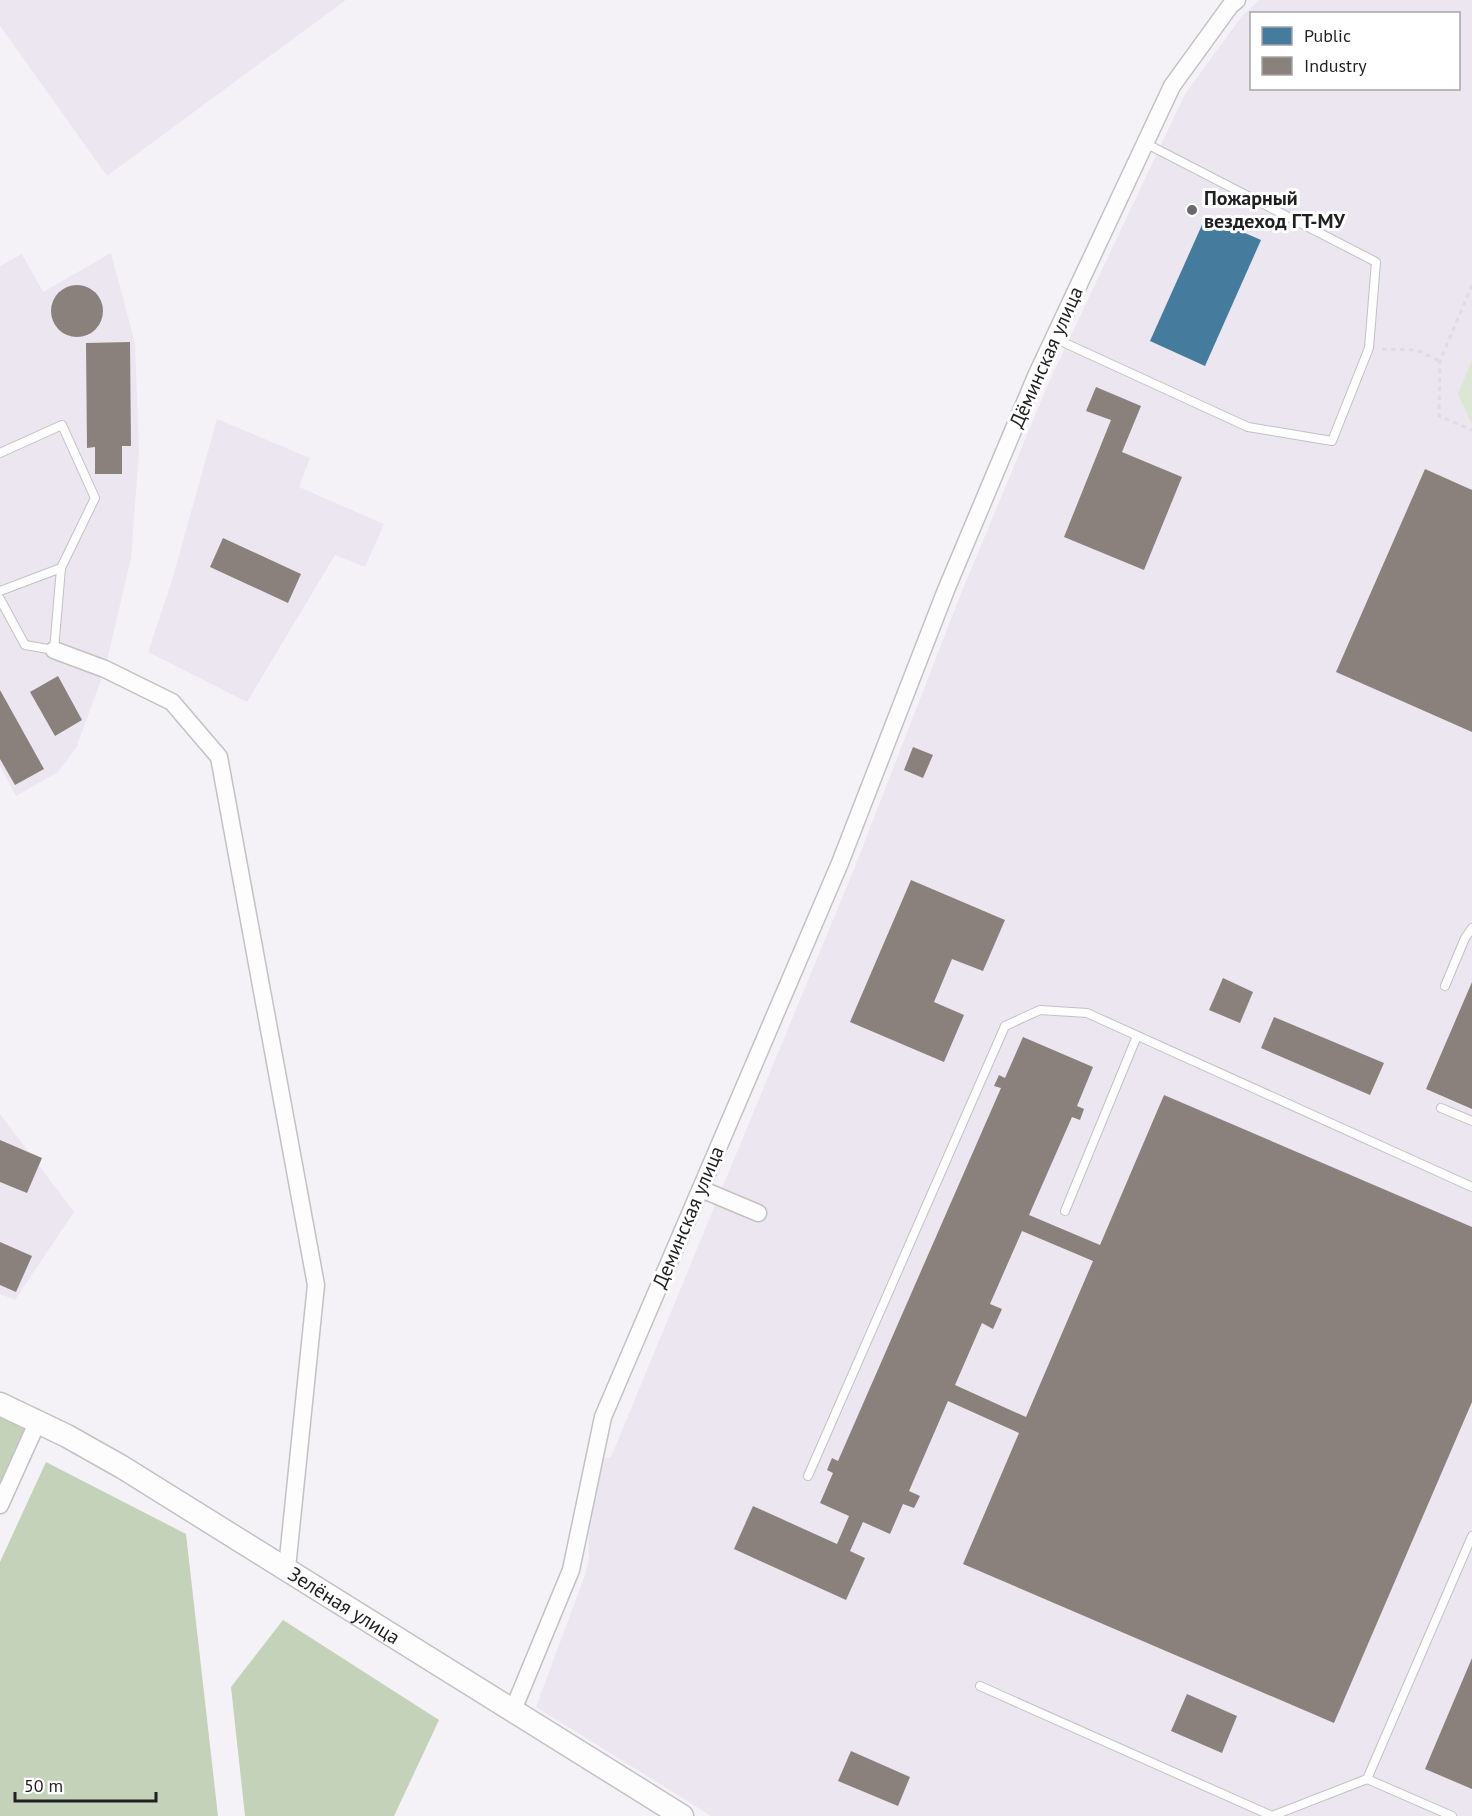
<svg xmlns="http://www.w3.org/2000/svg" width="1472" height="1816" font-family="'PT Sans',sans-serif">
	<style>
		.built { fill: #ece6f1; fill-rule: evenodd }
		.green { fill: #dce6d3 }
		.forest { fill: #c5d2ba }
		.public { fill: #457b9d }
		.industry { fill: #8a817c; fill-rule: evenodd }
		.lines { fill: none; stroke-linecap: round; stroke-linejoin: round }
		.lane-casing { stroke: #c2c1c4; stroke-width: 10 }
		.street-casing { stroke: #c2c1c4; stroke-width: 19 }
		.secondary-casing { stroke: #c2c1c4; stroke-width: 25 }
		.path { stroke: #dedede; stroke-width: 3; stroke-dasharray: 4.5 4.5; stroke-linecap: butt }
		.lane { stroke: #fdfdfe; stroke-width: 8 }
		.street { stroke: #fdfdfe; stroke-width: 16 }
		.secondary { stroke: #fdfdfe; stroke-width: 22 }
		.poi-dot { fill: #6a696d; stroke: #fff; stroke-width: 2 }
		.labels { text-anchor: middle; stroke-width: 6; stroke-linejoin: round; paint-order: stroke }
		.poi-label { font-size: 20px; font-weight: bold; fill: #201f22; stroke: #fff; text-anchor: start }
		.street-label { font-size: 20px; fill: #201f22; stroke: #fff }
	</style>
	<rect width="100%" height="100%" fill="#f4f2f7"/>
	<g class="built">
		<path d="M0,0H346L107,176L0,26Z"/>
		<path d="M1259,0H1472V1816H711L536,1707L585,1575L589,1558L588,1524L602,1459L611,1457L854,869L960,596L1049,382L1185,94L1242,16ZM1252,14H1458V88H1252Z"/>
		<path d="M111,253L135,343L139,452L131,558L105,669L76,748L58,772L16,796L0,766V266L22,254L43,292Z"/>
		<path d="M217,419L310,458L299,487L384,524L365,567L335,555L247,702L148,652L172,580Z"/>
		<path d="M0,1114L74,1212L15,1300L0,1294Z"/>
	</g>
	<path class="green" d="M1472,360V424L1458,394Z"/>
	<g class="forest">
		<path d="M0,1404L38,1421L0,1505Z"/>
		<path d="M46,1462L186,1534L218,1816H0V1562Z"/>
		<path d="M283,1620L439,1720L394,1816H245L231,1687Z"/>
	</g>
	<path class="public" d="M1206,216L1261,240L1205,366L1150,341Z"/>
	<g class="industry">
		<circle cx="77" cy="311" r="26"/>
		<path d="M130,342L131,446H122V474H95V447L87,448L86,343Z"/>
		<path d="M1096,387L1141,406L1122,452L1182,477L1144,570L1064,537L1111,420L1086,411Z"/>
		<path d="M1425,469L1472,490V732L1336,672Z"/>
		<path d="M223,538L301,574L288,603L210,567Z"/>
		<path d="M58,676L82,720L55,736L30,692Z"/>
		<path d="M0,690L44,769L15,785L0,759Z"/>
		<path d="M913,747L933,755L923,778L904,770Z"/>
		<path d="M911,880L1005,920L983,971L952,959L934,1002L964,1015L944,1062L850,1022Z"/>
		<path d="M1223,978L1253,992L1240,1023L1209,1010Z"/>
		<path d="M1472,982V1109L1426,1089Z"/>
		<path d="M1274,1017L1384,1063L1370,1095L1261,1048Z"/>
		<path d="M1023,1037L1093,1067L1077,1106L1084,1109L1080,1120L1072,1117L1029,1215L1100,1245L1164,1095L1472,1227V1402L1334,1723L963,1564L1019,1433L948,1401L909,1491L920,1496L914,1508L903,1504L890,1534L863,1522L850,1551L865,1558L846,1600L734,1549L753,1506L837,1544L849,1516L820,1503L833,1473L827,1470L832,1458L838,1461L1001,1088L994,1086L999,1075L1005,1078ZM1022,1231L1093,1261L1026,1417L955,1385L982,1323L993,1329L1002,1309L990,1304Z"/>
		<path d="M0,1140L42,1158L27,1193L0,1182Z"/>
		<path d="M0,1242L32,1256L16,1292L0,1285Z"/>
		<path d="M1472,1658V1789L1425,1769Z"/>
		<path d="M1187,1694L1237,1716L1222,1753L1171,1731Z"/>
		<path d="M851,1751L910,1777L898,1806L838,1781Z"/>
	</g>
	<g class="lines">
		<g class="lane-casing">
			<g id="lane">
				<path d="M1054,338L1248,427L1332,441L1369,348L1376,262L1145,143"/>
				<path d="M0,453L62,425L95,498L61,568L0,591"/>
				<path d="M0,599L25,645L54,650L61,568"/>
				<path d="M1445,986L1465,938L1472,928"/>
				<path d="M1441,1108L1472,1121"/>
				<path d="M1065,1211L1137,1036"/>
				<path d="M808,1476L1005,1026L1040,1010L1087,1013L1472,1187"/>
				<path d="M980,1686L1272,1816L1367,1779"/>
				<path d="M1452,1816L1367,1779L1472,1536"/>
			</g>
		</g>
		<g class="street-casing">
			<g id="street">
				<path d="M54,650L105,669L172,702L219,757L316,1285L287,1568"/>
				<path d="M701,1189L758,1213"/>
				<path d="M0,1505L38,1421"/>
				<path d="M513,1710L571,1570L603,1417L840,863L946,590L1036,376L1172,86L1230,6L1237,0"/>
			</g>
		</g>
		<g class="secondary-casing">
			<g id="secondary">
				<path id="s1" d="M0,1404L67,1436L122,1467L682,1816"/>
			</g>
		</g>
		<g class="path">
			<path d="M1472,285L1440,361L1439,416L1472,430"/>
			<path d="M1382,349L1416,350L1440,361"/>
		</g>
		<use href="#lane" class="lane"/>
		<use href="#street" class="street"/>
		<use href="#secondary" class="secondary"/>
	</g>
	<circle class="poi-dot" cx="1192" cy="210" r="6"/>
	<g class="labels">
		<g class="poi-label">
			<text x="1204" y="205">Пожарный<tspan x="1204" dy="23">вездеход ГТ-МУ</tspan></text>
		</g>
		<g class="street-label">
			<text transform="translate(1046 357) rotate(-66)" y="7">Дёминская улица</text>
			<text transform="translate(688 1217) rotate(-67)" y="7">Деминская улица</text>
			<text dy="7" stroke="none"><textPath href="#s1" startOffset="399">Зелёная улица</textPath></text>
		</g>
	</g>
	<rect x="1250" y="12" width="210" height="78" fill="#ffffff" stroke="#a6a5a7" stroke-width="1.5"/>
	<rect x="1262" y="27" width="30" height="18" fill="#457b9d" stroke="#a6a5a7" stroke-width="1.5"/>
	<text x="1304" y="42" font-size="18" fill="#201f22">Public</text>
	<rect x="1262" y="57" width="30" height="18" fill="#8a817c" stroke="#a6a5a7" stroke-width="1.5"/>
	<text x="1304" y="72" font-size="18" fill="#201f22">Industry</text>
	<path d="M15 1792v9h141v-9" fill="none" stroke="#201f22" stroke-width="3"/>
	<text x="24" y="1792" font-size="18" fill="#201f22" stroke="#ffffff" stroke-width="4.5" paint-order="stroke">50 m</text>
</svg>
